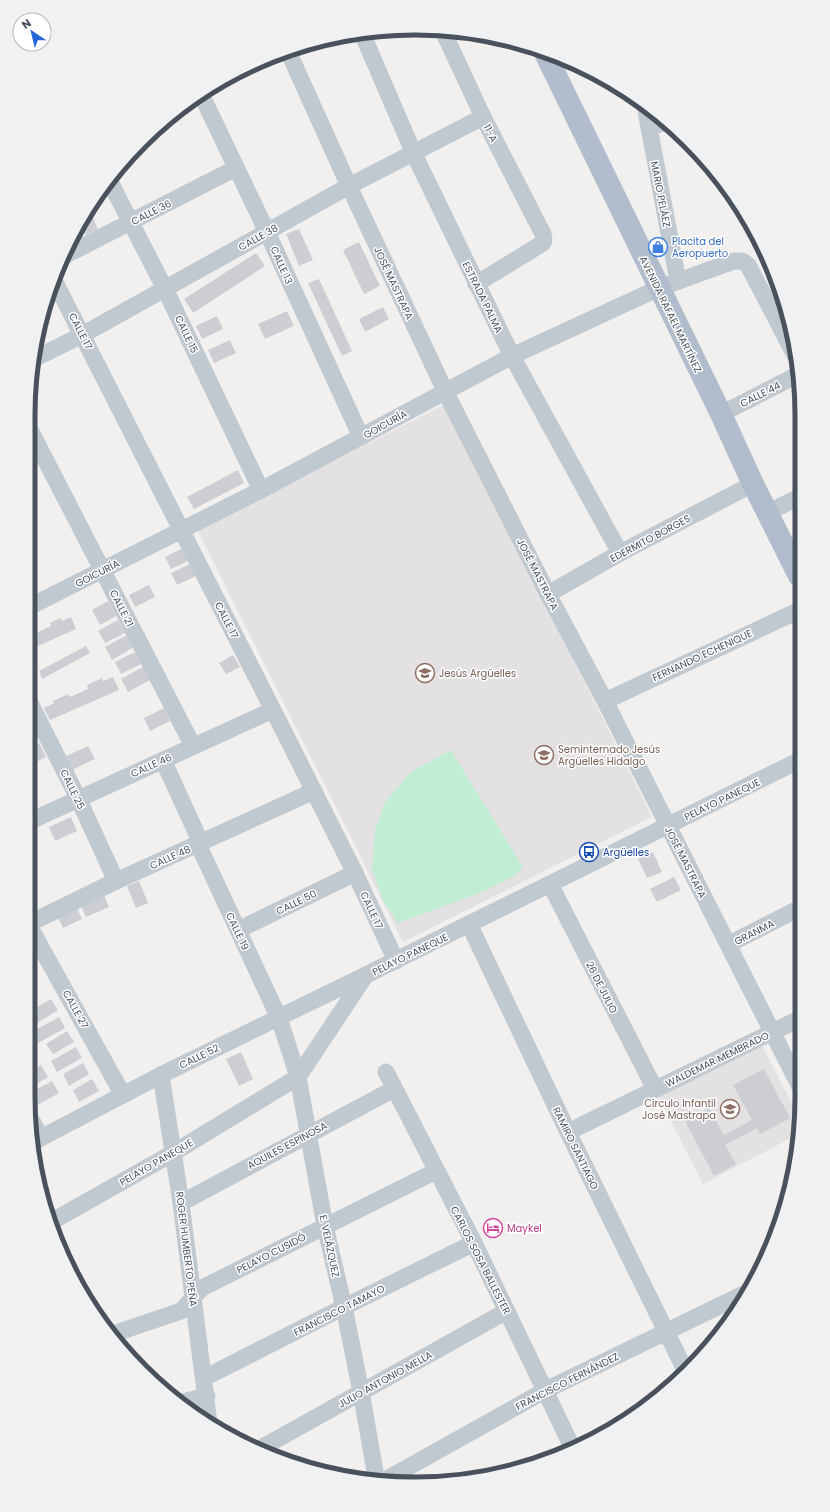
<svg xmlns="http://www.w3.org/2000/svg" width="830" height="1512" font-family="Poppins,sans-serif">
	<style>
		.education { fill: #e3e1e1 }
		.green { fill: #c1edd5 }
		.building { fill: #cdced4 }
		.lines { fill: none; stroke-linecap: round; stroke-linejoin: round }
		.minor { stroke: #c1c9d0; stroke-width: 17 }
		.major { stroke: #b1bdcc; stroke-width: 22 }
		.labels { text-anchor: middle; stroke-width: 3; stroke-linejoin: round; paint-order: stroke }
		.street-label { font-size: 10px; fill: #48515c; stroke: #fff }
		.shop-label { font-size: 10px; fill: #366cbe; stroke: #fff; text-anchor: start }
		.education-label { font-size: 10px; fill: #785e54; stroke: #fff; text-anchor: start }
		.transit-label { font-size: 10px; fill: #164399; stroke: #fff; text-anchor: start }
		.hotel-label { font-size: 10px; fill: #b23c85; stroke: #fff; text-anchor: start }
		.rim { fill: none; stroke: #48515c; stroke-width: 5 }
	</style>
	<rect width="100%" height="100%" fill="#f2f0ef"/>
	<g class="education">
		<path d="M446,404L652,817L403,942L197,529Z"/>
		<path d="M760,1042L801,1121L799,1134L703,1184L658,1096Z"/>
	</g>
	<path class="green" d="M451,750L523,867L516,875L482,892L398,923L383,901L372,869L375,830L385,802L411,772Z"/>
	<g class="building">
		<path d="M90,212L98,229L86,235L79,222L85,215Z"/>
		<path d="M299,229L313,260L299,266L286,234Z"/>
		<path d="M359,242L380,286L364,294L343,250Z"/>
		<path d="M256,253L265,266L193,313L184,299Z"/>
		<path d="M319,279L352,351L342,356L308,283Z"/>
		<path d="M383,307L389,319L365,332L359,319Z"/>
		<path d="M287,311L294,326L265,339L258,324Z"/>
		<path d="M217,316L223,329L202,339L196,326Z"/>
		<path d="M230,340L236,353L214,363L208,350Z"/>
		<path d="M238,470L244,483L194,509L187,497Z"/>
		<path d="M183,548L188,561L171,569L165,557Z"/>
		<path d="M190,564L196,576L177,585L171,573Z"/>
		<path d="M149,585L155,597L135,607L129,595Z"/>
		<path d="M108,601L116,616L100,625L92,610Z"/>
		<path d="M71,617L76,629L29,650V632L34,629L36,633L51,626L50,623L60,618L62,621Z"/>
		<path d="M118,620L125,633L105,643L98,631Z"/>
		<path d="M127,635L134,647L112,660L105,647Z"/>
		<path d="M86,646L90,653L42,679L39,671Z"/>
		<path d="M135,652L141,664L121,674L115,662Z"/>
		<path d="M233,655L240,667L226,674L219,663Z"/>
		<path d="M143,667L150,680L128,692L121,679Z"/>
		<path d="M113,677L119,690L50,720L44,708L54,703L53,701L68,694L70,697L88,689L87,685L102,678L103,681Z"/>
		<path d="M164,708L170,721L150,731L144,718Z"/>
		<path d="M39,743L46,757L28,766V749Z"/>
		<path d="M88,746L95,759L70,771L64,757Z"/>
		<path d="M71,817L77,831L55,841L49,827Z"/>
		<path d="M653,852L662,872L647,878L638,859Z"/>
		<path d="M674,877L681,890L657,902L650,889Z"/>
		<path d="M139,881L148,903L136,908L127,886Z"/>
		<path d="M104,895L109,907L86,917L81,905Z"/>
		<path d="M76,907L82,919L63,928L57,915Z"/>
		<path d="M32,972L38,982L28,987V974Z"/>
		<path d="M51,999L58,1010L36,1024L29,1012Z"/>
		<path d="M59,1017L65,1028L38,1043L32,1032Z"/>
		<path d="M67,1031L74,1042L53,1054L46,1044Z"/>
		<path d="M76,1047L82,1058L57,1072L51,1061Z"/>
		<path d="M30,1052L36,1062L28,1066V1053Z"/>
		<path d="M241,1052L253,1079L239,1086L226,1059Z"/>
		<path d="M83,1063L89,1074L69,1086L63,1074Z"/>
		<path d="M41,1065L48,1077L28,1089V1073Z"/>
		<path d="M764,1069L790,1118L760,1134L757,1128L725,1145L736,1164L714,1176L685,1121L709,1108L724,1135L752,1120L733,1085Z"/>
		<path d="M92,1079L99,1091L79,1102L73,1090Z"/>
		<path d="M52,1081L59,1093L34,1107L28,1094Z"/>
	</g>
	<g class="lines">
		<g class="minor">
			<path d="M443,31L483,117L543,234L544,240L543,243L476,284"/>
			<path d="M362,33L414,154L512,356L620,553"/>
			<path d="M288,51L349,186L445,391L548,594L605,701L801,1089"/>
			<path d="M201,94L267,232L361,437"/>
			<path d="M645,106L678,281"/>
			<path d="M649,127L667,122"/>
			<path d="M109,180L165,289L261,490"/>
			<path d="M66,255L236,168"/>
			<path d="M55,282L273,710L355,873L396,961"/>
			<path d="M34,359L82,335L349,186L483,117"/>
			<path d="M721,414L799,374"/>
			<path d="M29,428L193,746"/>
			<path d="M767,513L799,497"/>
			<path d="M548,594L620,553L753,484"/>
			<path d="M29,607L261,490L512,356L659,288L734,261H742L748,265L798,361"/>
			<path d="M28,699L78,798L116,881"/>
			<path d="M605,701L800,610"/>
			<path d="M163,760L201,843"/>
			<path d="M28,822L273,710"/>
			<path d="M198,844L279,1018L298,1077L325,1226L344,1307L361,1392L376,1477"/>
			<path d="M550,884L655,1089"/>
			<path d="M28,924L116,881L314,791"/>
			<path d="M28,924L123,1095"/>
			<path d="M469,924L568,1132L685,1370"/>
			<path d="M238,930L355,873"/>
			<path d="M729,944L800,908"/>
			<path d="M386,1072L474,1243L573,1449"/>
			<path d="M161,1075L181,1203L209,1423"/>
			<path d="M32,1121L41,1138"/>
			<path d="M568,1132L801,1018"/>
			<path d="M35,1141L161,1075L366,975L800,760"/>
			<path d="M181,1203L394,1089"/>
			<path d="M49,1223L173,1153L298,1077L365,976"/>
			<path d="M110,1335L181,1311L202,1288L436,1171"/>
			<path d="M204,1378L344,1307L474,1243"/>
			<path d="M182,1402L207,1396"/>
			<path d="M263,1447L507,1311"/>
			<path d="M389,1478L546,1390L750,1291"/>
		</g>
		<path class="major" d="M544,51L721,414L753,484L799,576"/>
	</g>
	<defs>
		<g id="shop-ring" transform="scale(1)"><circle r="9.5" fill="#fff" stroke="#3f7fe0" stroke-width="1.5"/><path d="M-5-2.5h2.3a2.7 3.5 0 0 1 5.4 0H5L5.5 6h-11ZM-1.5-2.5h3a1.5 2.3 0 0 0-3 0Z" fill="#3f7fe0"/></g>
		<g id="school-ring" transform="scale(1)"><circle r="9.5" fill="#fff" stroke="#8d6e63" stroke-width="1.5"/><path d="M0-5L7-2L0 1L-7-2ZM-4 1L0 2.5L4 1V4Q0 6-4 4Z" fill="#8d6e63"/></g>
		<g id="bus-ring" transform="scale(1)"><circle r="9.5" fill="#fff" stroke="#1a4fb4" stroke-width="1.5"/><path d="M-5-6H5V4H4V6H2V4H-2V6H-4V4H-5ZM-3.5-4V0h7V-4ZM-3.5 1.2v1.5H-2V1.2ZM2 1.2v1.5H3.5V1.2Z" fill="#1a4fb4"/></g>
		<g id="hotel-ring" transform="scale(1)"><circle r="9.5" fill="#fff" stroke="#d1479c" stroke-width="1.5"/><path d="M-6-4.5h1.5V1H6V5H4.5V3h-9V5H-6ZM-4 0a1.8 1.8 0 1 1 3.6 0ZM.5 0V-2.5h3Q6-2.5 6 0Z" fill="#d1479c"/></g>
	</defs>
	<g fill-rule="evenodd">
		<use href="#shop-ring" x="658" y="247"/>
		<use href="#school-ring" x="425" y="673"/>
		<use href="#school-ring" x="544" y="755"/>
		<use href="#bus-ring" x="589" y="852"/>
		<use href="#school-ring" x="730" y="1109"/>
		<use href="#hotel-ring" x="493" y="1228"/>
	</g>
	<g class="labels">
		<g class="street-label">
			<text transform="translate(491 133) rotate(63)" y="4">11-A</text>
			<text transform="translate(661 194) rotate(79)" y="4">MARIO PELÁEZ</text>
			<text transform="translate(151 212) rotate(-27)" y="4">CALLE 36</text>
			<text transform="translate(258 237) rotate(-29)" y="4">CALLE 38</text>
			<text transform="translate(282 265) rotate(66)" y="4">CALLE 13</text>
			<text transform="translate(394 283) rotate(65)" y="4">JOSÉ MASTRAPA</text>
			<text transform="translate(483 297) rotate(64)" y="4">ESTRADA PALMA</text>
			<text transform="translate(671 314) rotate(64)" y="4">AVENIDA RAFAEL MARTÍNEZ</text>
			<text transform="translate(81 331) rotate(63)" y="4">CALLE 17</text>
			<text transform="translate(187 334) rotate(65)" y="4">CALLE 15</text>
			<text transform="translate(760 394) rotate(-27)" y="4">CALLE 44</text>
			<text transform="translate(385 424) rotate(-29)" y="4">GOICURÍA</text>
			<text transform="translate(650 538) rotate(-28)" y="4">EDERMITO BORGES</text>
			<text transform="translate(97 573) rotate(-27)" y="4">GOICURÍA</text>
			<text transform="translate(538 574) rotate(63)" y="4">JOSÉ MASTRAPA</text>
			<text transform="translate(122 608) rotate(63)" y="4">CALLE 21</text>
			<text transform="translate(227 620) rotate(63)" y="4">CALLE 17</text>
			<text transform="translate(702 655) rotate(-25)" y="4">FERNANDO ECHENIQUE</text>
			<text transform="translate(151 765) rotate(-24)" y="4">CALLE 46</text>
			<text transform="translate(73 789) rotate(64)" y="4">CALLE 25</text>
			<text transform="translate(722 799) rotate(-26)" y="4">PELAYO PANEQUE</text>
			<text transform="translate(170 857) rotate(-24)" y="4">CALLE 48</text>
			<text transform="translate(686 862) rotate(63)" y="4">JOSÉ MASTRAPA</text>
			<text transform="translate(296 902) rotate(-26)" y="4">CALLE 50</text>
			<text transform="translate(372 910) rotate(65)" y="4">CALLE 17</text>
			<text transform="translate(238 931) rotate(65)" y="4">CALLE 19</text>
			<text transform="translate(754 932) rotate(-27)" y="4">GRANMA</text>
			<text transform="translate(410 954) rotate(-26)" y="4">PELAYO PANEQUE</text>
			<text transform="translate(602 987) rotate(63)" y="4">26 DE JULIO</text>
			<text transform="translate(76 1009) rotate(61)" y="4">CALLE 27</text>
			<text transform="translate(199 1056) rotate(-26)" y="4">CALLE 52</text>
			<text transform="translate(717 1059) rotate(-26)" y="4">WALDEMAR MEMBRADO</text>
			<text transform="translate(287 1145) rotate(-28)" y="4">AQUILES ESPINOSA</text>
			<text transform="translate(576 1148) rotate(64)" y="4">RAMIRO SANTIAGO</text>
			<text transform="translate(156 1162) rotate(-30)" y="4">PELAYO PANEQUE</text>
			<text transform="translate(330 1246) rotate(78)" y="4">E. VELÁZQUEZ</text>
			<text transform="translate(187 1249) rotate(83)" y="4">ROGER HUMBERTO PEÑA</text>
			<text transform="translate(271 1253) rotate(-27)" y="4">PELAYO CUSIDÓ</text>
			<text transform="translate(481 1260) rotate(63)" y="4">CARLOS SOSA BALLESTER</text>
			<text transform="translate(339 1310) rotate(-27)" y="4">FRANCISCO TAMAYO</text>
			<text transform="translate(385 1379) rotate(-29)" y="4">JULIO ANTONIO MELLA</text>
			<text transform="translate(567 1381) rotate(-27)" y="4">FRANCISCO FERNÁNDEZ</text>
		</g>
		<g class="shop-label">
			<text x="672" y="245">Placita del<tspan x="672" dy="12">Aeropuerto</tspan></text>
		</g>
		<g class="education-label">
			<text x="439" y="677">Jesús Argüelles</text>
			<text x="558" y="753">Seminternado Jesús<tspan x="558" dy="12">Argüelles Hidalgo</tspan></text>
			<text x="716" y="1107" text-anchor="end">Círculo Infantil<tspan x="716" dy="12">José Mastrapa</tspan></text>
		</g>
		<g class="transit-label">
			<text x="603" y="856">Argüelles</text>
		</g>
		<g class="hotel-label">
			<text x="507" y="1232">Maykel</text>
		</g>
	</g>
	<path d="M0 0H830V1512H0ZM415 35H415A380 380 0 0 1 795 415V1097A380 380 0 0 1 415 1477H415A380 380 0 0 1 35 1097V415A380 380 0 0 1 415 35Z" fill="#f0f1f2" fill-rule="evenodd"/>
	<path class="rim" d="M415 35H415A380 380 0 0 1 795 415V1097A380 380 0 0 1 415 1477H415A380 380 0 0 1 35 1097V415A380 380 0 0 1 415 35Z"/>
	<g transform="translate(32 32) rotate(325)"><circle r="19" fill="#ffffff" stroke="#b6b9be"/>
	<path d="M0-3L7 15L0 10L-7 15Z" fill="#2465d8"/>
	<text y="-6" font-size="11" font-weight="bold" text-anchor="middle" fill="#48515c">N</text>
	</g>
</svg>
